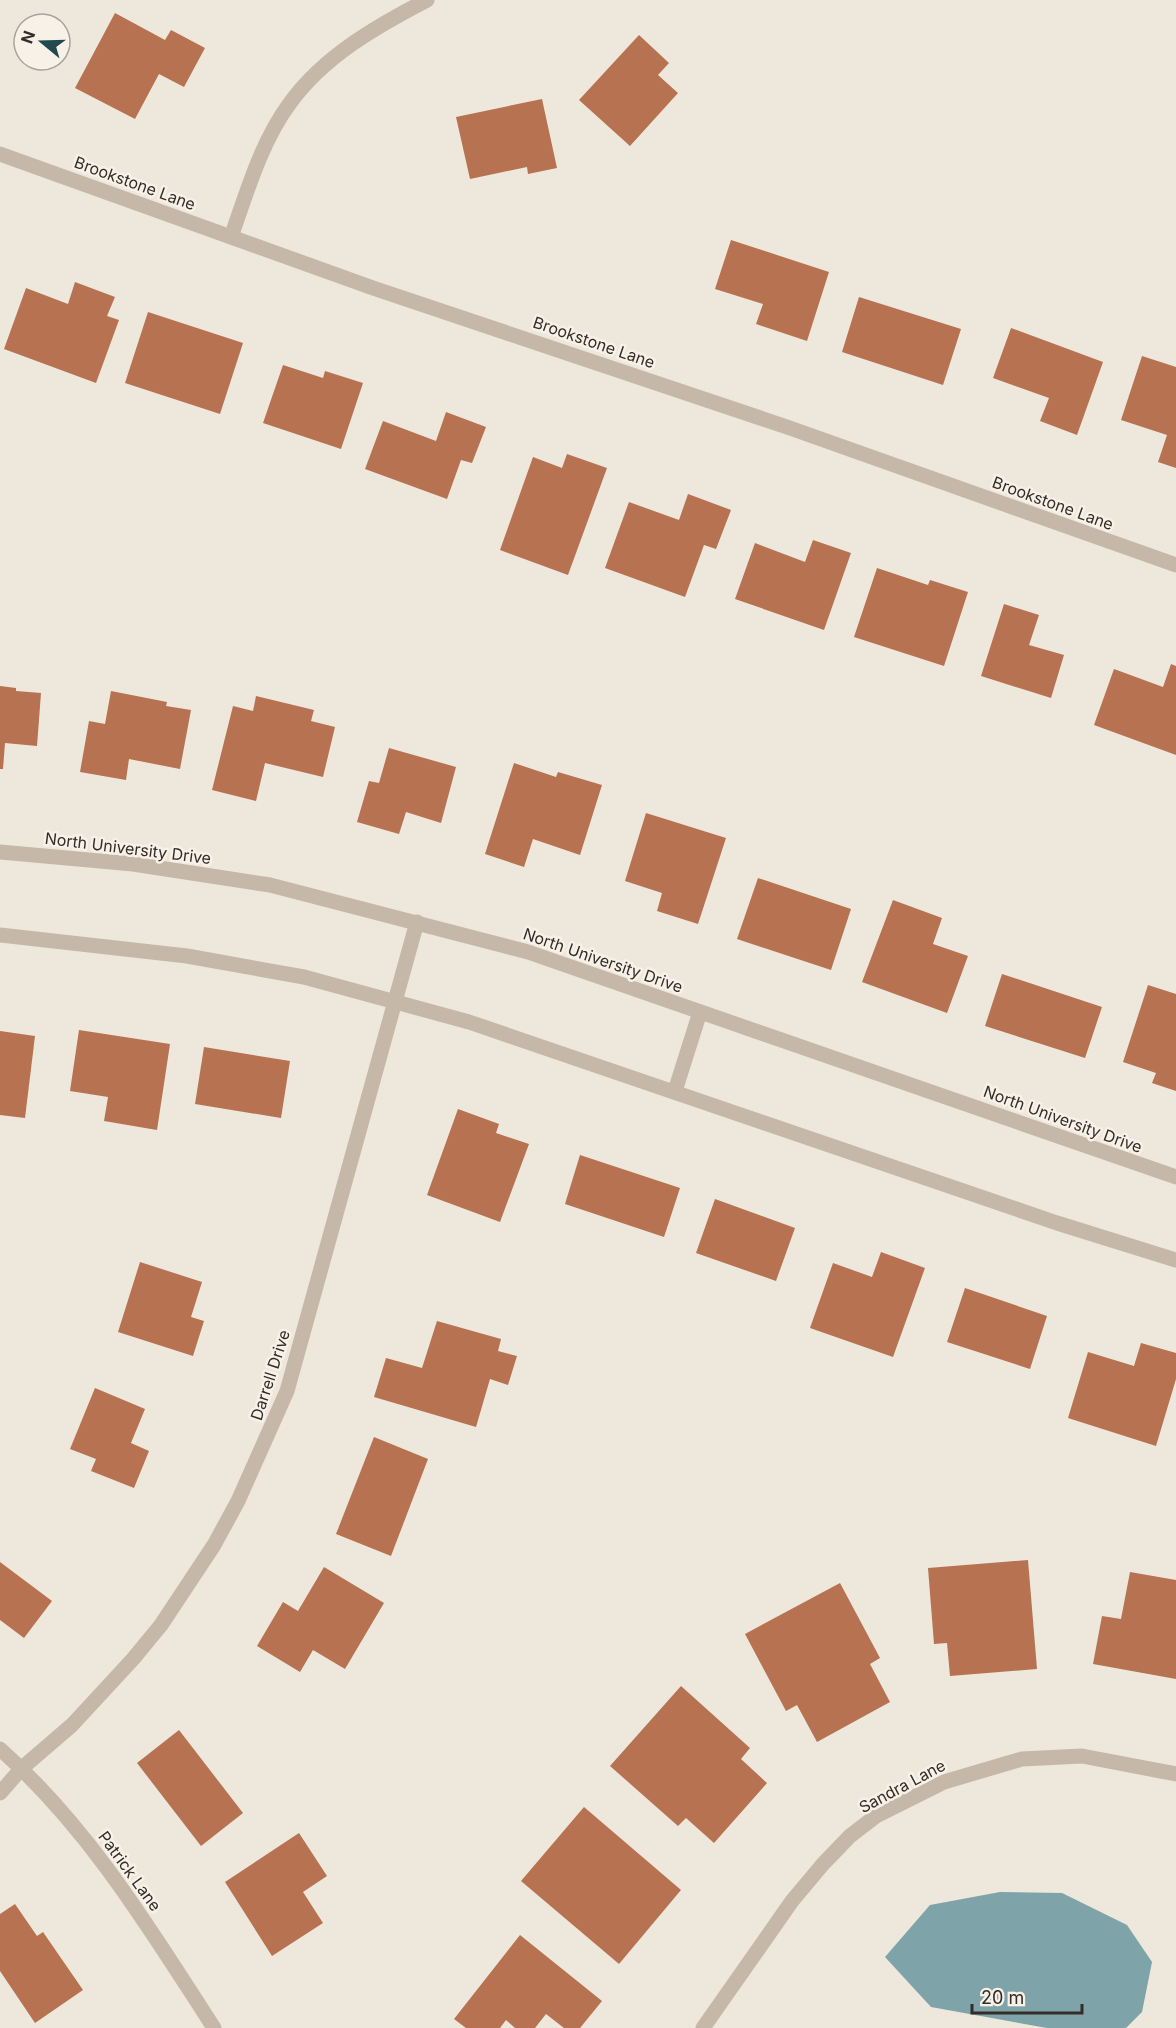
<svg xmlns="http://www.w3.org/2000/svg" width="1176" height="2028" font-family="Inter,sans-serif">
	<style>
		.water { fill: #7ea3a8 }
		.building { fill: #b77251 }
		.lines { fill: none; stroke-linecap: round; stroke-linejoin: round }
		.minor { stroke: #c5b8a9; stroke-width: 15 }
		.tertiary { stroke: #c5b8a9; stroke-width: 15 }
		.labels { text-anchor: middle; stroke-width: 5; stroke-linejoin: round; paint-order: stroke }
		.street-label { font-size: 16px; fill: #332c28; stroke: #f7f1e7 }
	</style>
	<rect width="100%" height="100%" fill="#eee7dc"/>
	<path class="water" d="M1000,1892L1062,1893L1127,1925L1152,1962L1142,2012L1126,2028H1047L931,2007L885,1957L930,1905Z"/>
	<g class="building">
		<path d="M115,13L165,40L171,30L205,48L184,87L159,74L135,119L75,88Z"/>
		<path d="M639,35L669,63L658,75L678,93L630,146L579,100Z"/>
		<path d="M542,99L557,168L528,174L527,167L470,179L456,117Z"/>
		<path d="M731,240L829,272L807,341L756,324L763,304L715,289Z"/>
		<path d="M75,282L115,297L107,316L119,320L96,383L4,349L26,288L68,304Z"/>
		<path d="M859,297L961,329L943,385L842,352Z"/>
		<path d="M148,312L243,343L220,414L125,383Z"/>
		<path d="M1011,328L1103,362L1077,435L1040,421L1049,398L993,378Z"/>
		<path d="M1142,356L1176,367V468L1158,462L1167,435L1121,420Z"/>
		<path d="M283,365L323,378L325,371L363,383L341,449L263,423Z"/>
		<path d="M446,412L486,427L472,463L461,460L447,499L365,469L383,421L436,441Z"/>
		<path d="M567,454L607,468L568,575L500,550L533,457L562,468Z"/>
		<path d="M688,494L731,510L716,549L704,545L685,597L605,568L629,502L679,520Z"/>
		<path d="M813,540L851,553L824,630L735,599L755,543L805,562Z"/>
		<path d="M877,568L928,585L930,580L968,592L944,666L854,637Z"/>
		<path d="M1004,604L1039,615L1029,645L1064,655L1051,698L981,676Z"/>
		<path d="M1171,664L1176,666V755L1094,725L1114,669L1163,687Z"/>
		<path d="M0,686L16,688V691L41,693L37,746L5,743L3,769H0Z"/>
		<path d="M111,691L167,702L166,706L191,710L180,769L129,759L126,780L80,772L89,721L105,724Z"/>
		<path d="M256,696L314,710L311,721L335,727L323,777L265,763L256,801L212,790L233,706L253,711Z"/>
		<path d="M389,748L456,767L441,823L406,812L399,834L357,822L369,781L379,783Z"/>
		<path d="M514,763L556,777L558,772L602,785L580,855L533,839L524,867L485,854Z"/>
		<path d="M646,813L726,838L698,924L657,911L662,893L625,881Z"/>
		<path d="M758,878L851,909L831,970L737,939Z"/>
		<path d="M893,900L942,918L933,944L968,956L947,1013L862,982Z"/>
		<path d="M1002,974L1102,1007L1085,1058L985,1026Z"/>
		<path d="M1148,985L1176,994V1091L1152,1083L1156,1073L1123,1062Z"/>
		<path d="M79,1030L170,1044L157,1130L104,1121L108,1097L70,1091Z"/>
		<path d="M0,1031L35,1036L25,1118L0,1115Z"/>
		<path d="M204,1047L290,1061L281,1118L195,1104Z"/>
		<path d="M458,1109L499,1124L496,1133L529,1144L500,1222L427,1195Z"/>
		<path d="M580,1155L680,1188L664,1237L565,1204Z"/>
		<path d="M715,1199L795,1228L776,1281L696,1253Z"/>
		<path d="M881,1252L925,1268L893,1357L810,1328L833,1263L872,1277Z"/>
		<path d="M140,1262L202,1282L191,1317L204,1321L193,1356L118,1332Z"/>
		<path d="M965,1288L1047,1316L1030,1369L947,1342Z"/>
		<path d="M437,1321L501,1339L498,1351L517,1356L508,1385L490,1379L476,1427L374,1397L386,1358L422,1368Z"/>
		<path d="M1141,1343L1176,1353V1379L1156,1446L1068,1418L1088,1352L1134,1366Z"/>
		<path d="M95,1388L145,1409L131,1443L149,1451L134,1488L91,1471L96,1459L70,1449Z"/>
		<path d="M374,1437L428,1459L391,1556L336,1534Z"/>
		<path d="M1028,1560L1037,1669L950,1676L947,1643L934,1644L928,1568Z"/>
		<path d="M0,1562L52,1601L24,1638L0,1620Z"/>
		<path d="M324,1567L384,1603L345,1669L313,1650L300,1672L257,1646L283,1602L298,1611Z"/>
		<path d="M1130,1572L1176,1580V1679L1093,1664L1102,1616L1121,1619Z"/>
		<path d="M840,1583L880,1658L870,1664L890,1702L817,1742L797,1705L786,1711L745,1634Z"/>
		<path d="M681,1686L750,1748L741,1759L767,1783L714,1843L686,1818L678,1826L610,1766Z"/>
		<path d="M179,1730L243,1813L201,1846L137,1763Z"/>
		<path d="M584,1807L681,1890L619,1964L521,1881Z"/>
		<path d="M299,1833L327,1876L303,1892L323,1923L272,1956L225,1882Z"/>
		<path d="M15,1904L37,1936L43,1932L83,1990L35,2023L0,1971V1914Z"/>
		<path d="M520,1935L602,2001L580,2028H564L546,2014L535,2028H515L506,2020L500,2028H466L454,2019Z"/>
	</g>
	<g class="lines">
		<g class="minor">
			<path d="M0,154L373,288L787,427L1176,565"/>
			<path d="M231,237C247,192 261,142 290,103C324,56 377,26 427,0"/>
			<path d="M675,1091L700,1012"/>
			<path d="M0,1749C89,1828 150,1929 214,2028"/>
			<path d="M0,1793L22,1768L72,1725L133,1659L161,1625L214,1545L238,1501L287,1391L417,922"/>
			<path d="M703,2028L792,1901L823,1864L850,1836L876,1816L944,1782L1022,1759L1082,1756L1176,1774"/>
		</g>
		<g class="tertiary">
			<path d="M0,852L133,864L270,885L528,952L1176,1177"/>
			<path d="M0,935L187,956L304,977L469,1022L1057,1223L1176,1260"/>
		</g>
	</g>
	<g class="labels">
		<g class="street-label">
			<text transform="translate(135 183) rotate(20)" y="6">Brookstone Lane</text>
			<text transform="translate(594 342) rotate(19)" y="6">Brookstone Lane</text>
			<text transform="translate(1053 503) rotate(20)" y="6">Brookstone Lane</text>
			<text transform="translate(128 848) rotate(7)" y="6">North University Drive</text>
			<text transform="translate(603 960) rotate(19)" y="6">North University Drive</text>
			<text transform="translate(1063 1119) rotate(20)" y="6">North University Drive</text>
			<text transform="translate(270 1375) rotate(-72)" y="6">Darrell Drive</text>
			<text transform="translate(902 1786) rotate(-28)" y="6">Sandra Lane</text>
			<text transform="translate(130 1871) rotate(54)" y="6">Patrick Lane</text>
		</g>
	</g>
	<g transform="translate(42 42) rotate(289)"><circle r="28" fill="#f7f1e7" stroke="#a9a29b" stroke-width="1.5"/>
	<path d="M0-4.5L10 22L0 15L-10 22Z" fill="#23494f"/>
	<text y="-9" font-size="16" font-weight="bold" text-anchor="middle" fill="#332c28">N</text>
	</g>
	<path d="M972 2004v9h110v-9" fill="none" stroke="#332c28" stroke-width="3"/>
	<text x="981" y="2004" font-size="18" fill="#332c28" stroke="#f7f1e7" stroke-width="4.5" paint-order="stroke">20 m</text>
</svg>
